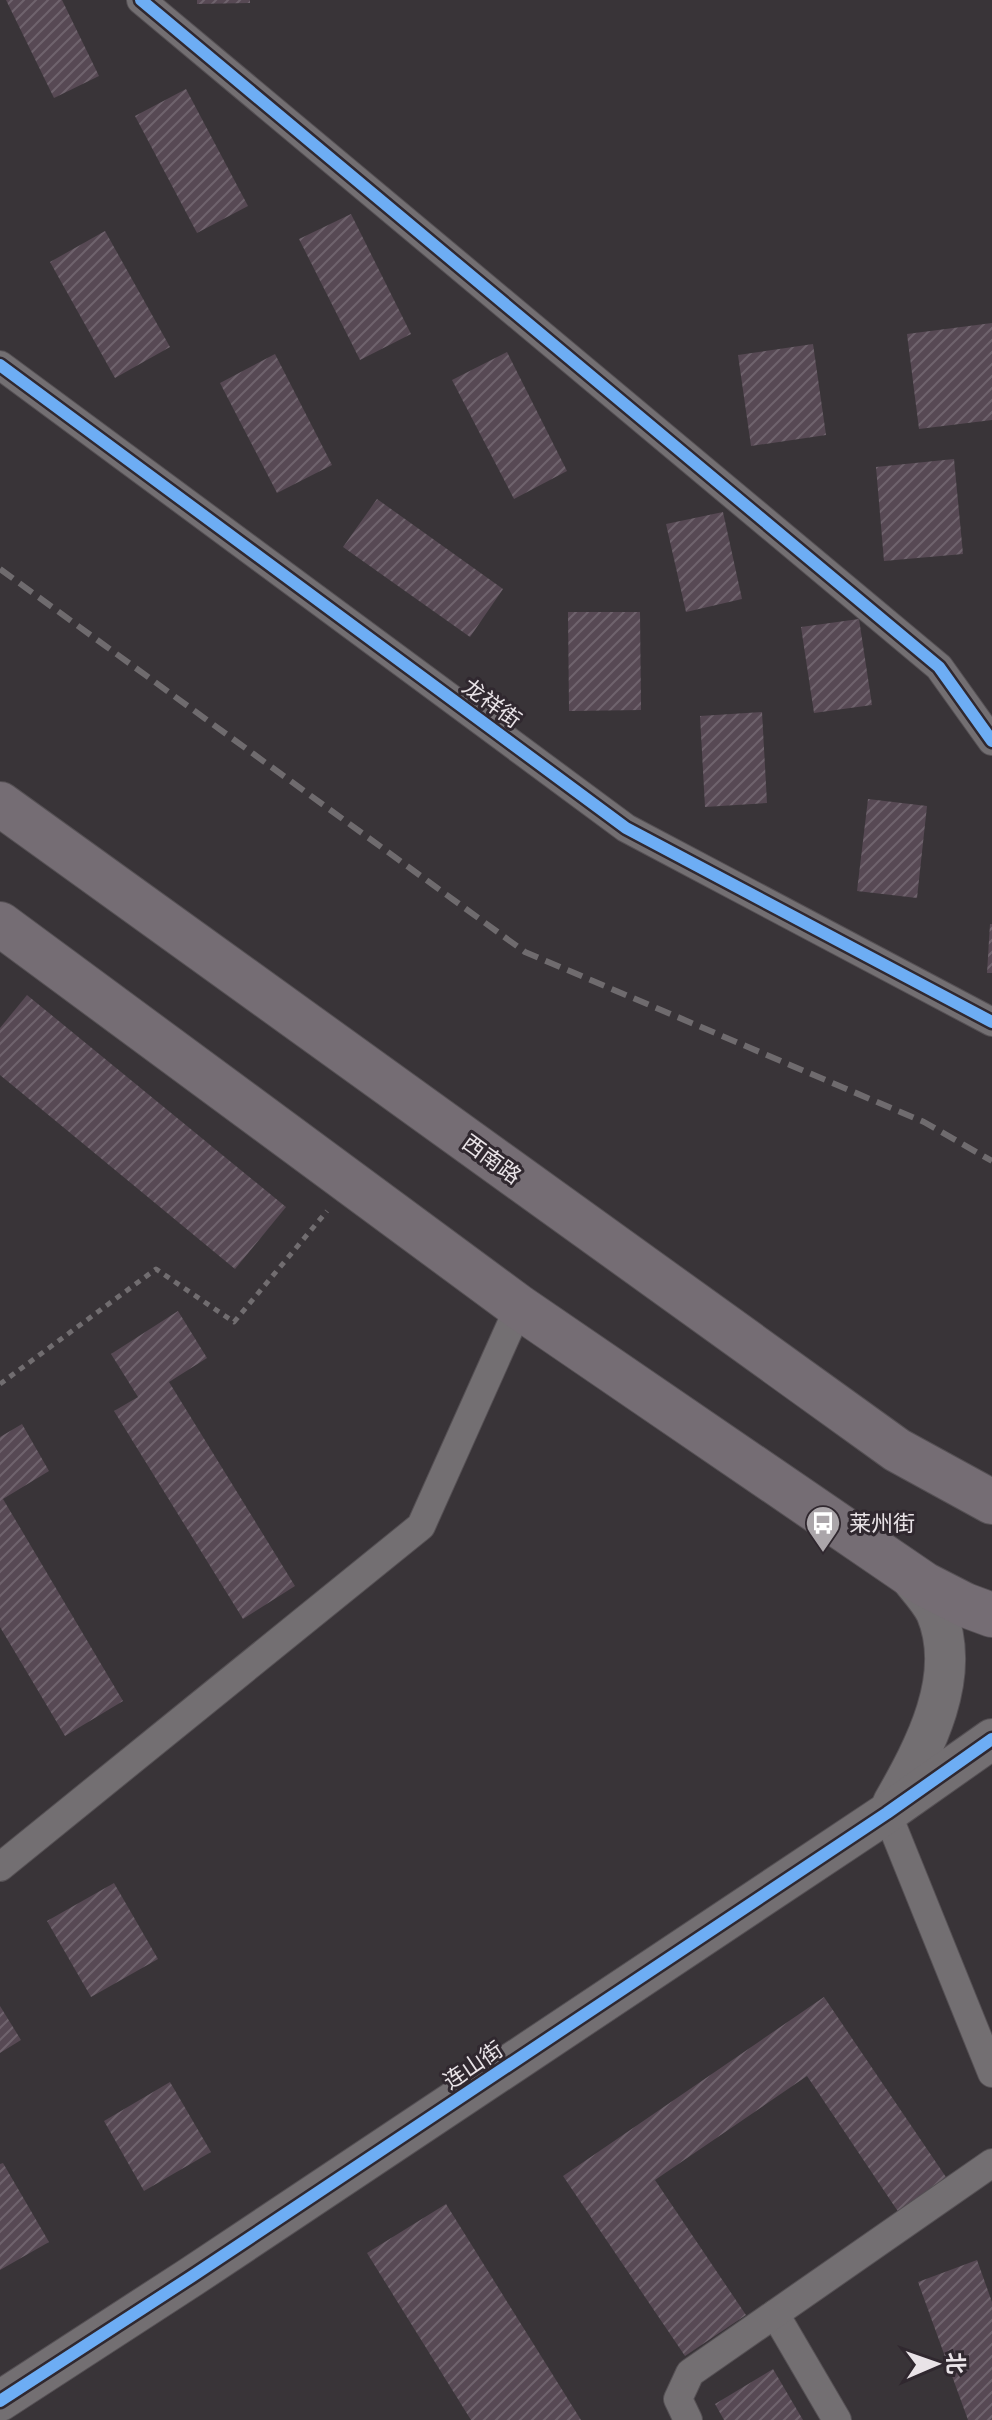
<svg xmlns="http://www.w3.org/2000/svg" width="992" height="2420" font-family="'Fira Sans Condensed','Noto Sans SC',sans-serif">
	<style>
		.building { fill: url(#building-hatch) }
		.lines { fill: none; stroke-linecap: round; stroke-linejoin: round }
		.street-casing { stroke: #555054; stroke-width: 30 }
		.secondary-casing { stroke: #555054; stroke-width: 42 }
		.primary-casing { stroke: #555054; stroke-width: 46 }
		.path { stroke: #716d70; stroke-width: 5; stroke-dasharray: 6 6; stroke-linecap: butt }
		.street { stroke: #736f72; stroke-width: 28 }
		.secondary { stroke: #736f72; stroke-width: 40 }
		.primary { stroke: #756d74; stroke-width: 44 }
		.rail { stroke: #6f6b6e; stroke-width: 6; stroke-dasharray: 16 8; stroke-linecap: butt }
		.cycleway-casing { stroke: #30282f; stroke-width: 17 }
		.cycleway { stroke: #6dadf4; stroke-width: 12 }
		.labels { text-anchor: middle; stroke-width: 6; stroke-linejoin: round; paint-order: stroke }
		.street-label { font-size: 22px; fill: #e9e3e7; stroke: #30282f }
		.poi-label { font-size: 22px; fill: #e9e3e7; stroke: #30282f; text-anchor: start }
	</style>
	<defs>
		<pattern id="building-hatch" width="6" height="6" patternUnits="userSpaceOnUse" patternTransform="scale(2)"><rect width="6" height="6" fill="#574954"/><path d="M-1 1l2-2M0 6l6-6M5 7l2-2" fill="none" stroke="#6f636d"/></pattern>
	</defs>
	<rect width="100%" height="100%" fill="#393438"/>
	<g class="building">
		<path d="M6,0H62L99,76L54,98Z"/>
		<path d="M197,0H250V3L197,4Z"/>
		<path d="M186,89L248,206L197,233L135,116Z"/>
		<path d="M351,214L411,334L360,360L299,239Z"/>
		<path d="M105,231L170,347L115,378L50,262Z"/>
		<path d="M992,323V420L919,429L907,334Z"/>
		<path d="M813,344L826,435L751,446L738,355Z"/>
		<path d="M507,352L567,471L514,499L452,380Z"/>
		<path d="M275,354L332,465L277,493L220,383Z"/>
		<path d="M954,459L963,554L884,561L876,467Z"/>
		<path d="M377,499L503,589L470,637L343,547Z"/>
		<path d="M723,512L742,599L686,612L666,524Z"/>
		<path d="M568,612H640L641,710L569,711Z"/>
		<path d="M859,619L872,705L814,713L801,627Z"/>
		<path d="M762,712L767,803L705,807L700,716Z"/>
		<path d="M868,799L927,806L917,898L857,891Z"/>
		<path d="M990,924H992V973H987Z"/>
		<path d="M27,995L286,1207L235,1269L0,1075V1028Z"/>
		<path d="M178,1311L207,1358L169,1382L295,1586L243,1619L114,1411L138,1397L111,1354Z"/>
		<path d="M22,1424L49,1471L3,1499L123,1701L65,1736L0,1627V1437Z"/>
		<path d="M114,1883L158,1959L91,1997L47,1921Z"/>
		<path d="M824,1997L948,2180L899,2213L807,2076L655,2180L746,2315L685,2356L563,2176Z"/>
		<path d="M0,2006L21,2040L0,2053Z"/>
		<path d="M170,2082L211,2152L144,2191L104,2121Z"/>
		<path d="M3,2163L49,2242L0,2270V2164Z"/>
		<path d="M446,2204L581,2420H471L367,2253Z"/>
		<path d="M977,2260L992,2302V2420H968L918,2282Z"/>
		<path d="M773,2369L803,2420H724L715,2404Z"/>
	</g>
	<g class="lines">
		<g class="street-casing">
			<g id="street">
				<path d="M141,0L939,667L992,741"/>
				<path d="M0,365L626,828L992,1022"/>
				<path d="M887,1813L992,2073"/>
				<path d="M0,1867L421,1526L519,1307"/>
				<path d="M775,2314L837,2420"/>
				<path d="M688,2420L678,2399L690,2373L992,2163"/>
			</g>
		</g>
		<g class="secondary-casing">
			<g id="secondary">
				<path d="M893,1803C925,1747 963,1676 936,1612C929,1598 916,1585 907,1573"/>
				<path d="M0,2401L191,2277L887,1813L992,1739"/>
			</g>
		</g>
		<g class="primary-casing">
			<g id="primary">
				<path d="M0,804L897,1450L992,1502"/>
				<path d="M0,924L519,1307L924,1584L965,1605L992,1615"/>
			</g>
		</g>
		<path class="path" d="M0,1384L156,1269L234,1322L327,1211"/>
		<use href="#street" class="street"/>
		<use href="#secondary" class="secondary"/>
		<use href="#primary" class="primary"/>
		<path class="rail" d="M0,569L525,952L924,1122L992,1161"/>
		<g class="cycleway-casing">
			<g id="cycleway">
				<path d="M141,0L939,667L992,741"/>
				<path d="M0,365L626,828L992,1022"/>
				<path d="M0,2401L191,2277L887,1813L992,1739"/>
			</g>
		</g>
		<use href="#cycleway" class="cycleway"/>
	</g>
	<defs>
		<g id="bus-pin" transform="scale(1.8)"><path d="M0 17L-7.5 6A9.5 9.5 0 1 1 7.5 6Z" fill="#aba6aa" stroke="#30282f"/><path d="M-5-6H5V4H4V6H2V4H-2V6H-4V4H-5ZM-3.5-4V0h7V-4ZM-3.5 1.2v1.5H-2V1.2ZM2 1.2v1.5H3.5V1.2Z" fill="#fff"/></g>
	</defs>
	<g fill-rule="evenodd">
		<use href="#bus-pin" x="823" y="1523"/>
	</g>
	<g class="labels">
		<g class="street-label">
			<text transform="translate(492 703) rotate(36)" y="8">龙祥街</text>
			<text transform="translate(492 1159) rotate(36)" y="8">西南路</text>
			<text transform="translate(473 2065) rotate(-34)" y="8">连山街</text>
		</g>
		<g class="poi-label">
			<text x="849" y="1531">莱州街</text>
		</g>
	</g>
	<g transform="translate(936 2364) rotate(88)" stroke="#30282f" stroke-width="6" paint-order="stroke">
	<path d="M0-6L14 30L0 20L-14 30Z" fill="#e9e3e7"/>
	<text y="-12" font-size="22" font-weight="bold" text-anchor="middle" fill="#e9e3e7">北</text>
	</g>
</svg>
